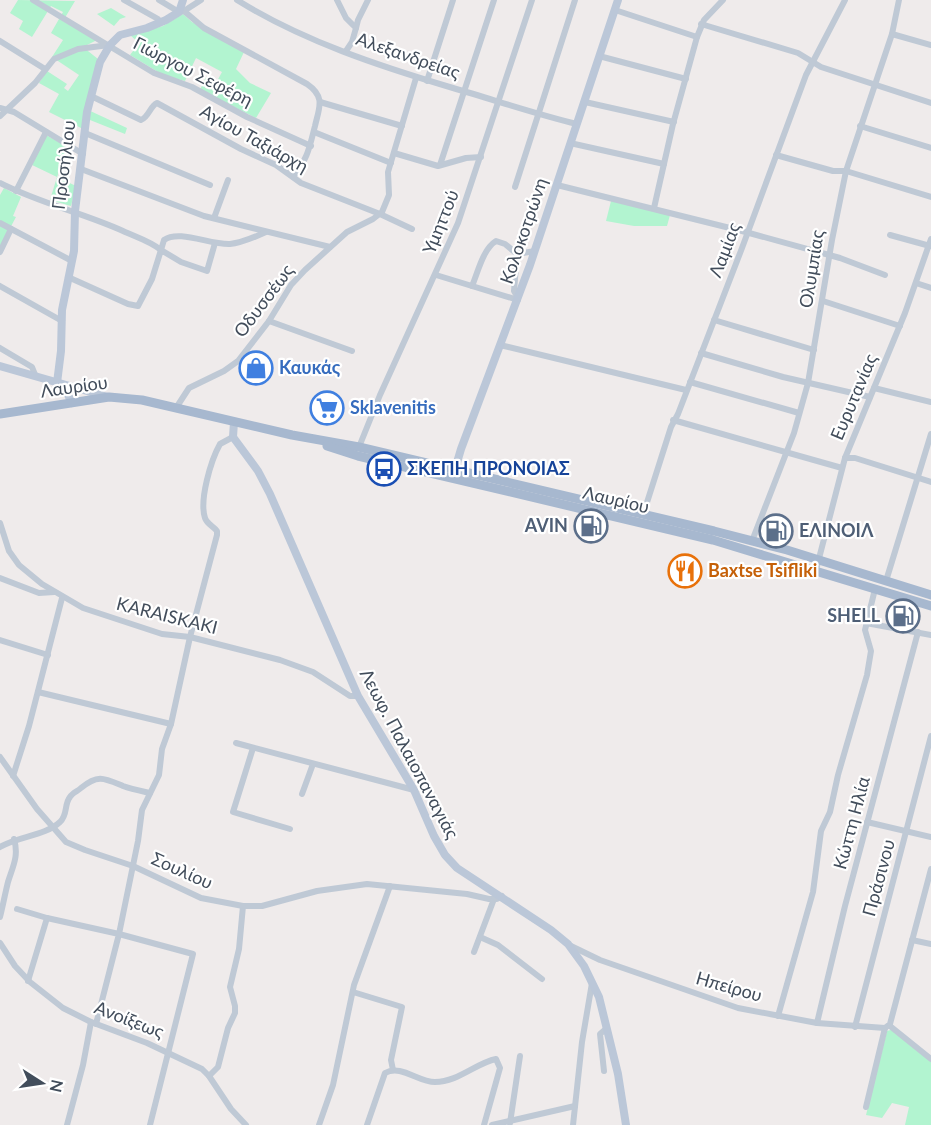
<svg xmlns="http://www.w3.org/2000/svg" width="931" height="1125" font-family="Lato,sans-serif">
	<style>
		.green { fill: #b2f4d0 }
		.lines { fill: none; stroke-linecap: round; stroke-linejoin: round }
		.street { stroke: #bfc9d5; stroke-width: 6 }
		.secondary { stroke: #bbc7d8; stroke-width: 8 }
		.primary { stroke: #a7b8cf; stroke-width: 9 }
		.labels { text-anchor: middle; stroke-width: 4.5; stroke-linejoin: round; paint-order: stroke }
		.street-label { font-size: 18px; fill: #424d5b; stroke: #fff }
		.shop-label { font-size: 18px; font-weight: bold; fill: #366cbe; stroke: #fff; text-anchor: start }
		.transit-label { font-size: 18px; font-weight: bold; fill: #164399; stroke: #fff; text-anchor: start }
		.service-label { font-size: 18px; font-weight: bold; fill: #4e5e75; stroke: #fff; text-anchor: end }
		.food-label { font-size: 18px; font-weight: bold; fill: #c56008; stroke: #fff; text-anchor: start }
	</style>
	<rect width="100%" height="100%" fill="#efebeb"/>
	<g class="green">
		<path d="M18,0L75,1L63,21L97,40L83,47L98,59L86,109L127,128L125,134L85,118L83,129L49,112L59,94L39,83L47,71L67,84L64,88L68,91L79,75L52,57L63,40L51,33L63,12L51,6L32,37L19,29L23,21L10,13Z"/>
		<path d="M111,8L126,17L120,19L114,26L97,14Z"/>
		<path d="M183,14L192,22L244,52L236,69L250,83L271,93L256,118L200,90L206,77L216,83L222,72L196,58L185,81L163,75L130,55L139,43L130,35L163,26Z"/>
		<path d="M46,135L68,147L57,177L76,186L71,206L50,200L57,177L32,165Z"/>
		<path d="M4,188L21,197L13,216L16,217L0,247V195Z"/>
		<path d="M611,201L670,215L667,226H634L606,221Z"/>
		<path d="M894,1029L931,1061V1125H905L909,1107L892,1103L882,1118L866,1115L887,1031Z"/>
	</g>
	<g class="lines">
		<g class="street">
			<path d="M33,0L154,73L192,87L247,117L311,146"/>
			<path d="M124,0L158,19L160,23"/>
			<path d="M159,0L179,12L184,11L201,0"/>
			<path d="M237,0C303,41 379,66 453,88C495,100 535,114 577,124"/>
			<path d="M337,0L346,18L356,28L352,42L346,51"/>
			<path d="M615,10L697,37"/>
			<path d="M184,11L204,28L307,84C326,97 319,108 315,126C309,149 308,158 293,177"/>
			<path d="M701,24L798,53L821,67L931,103"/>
			<path d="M356,28L358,20L368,0"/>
			<path d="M892,34L931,45"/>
			<path d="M0,41L45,69"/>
			<path d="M599,56L686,79"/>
			<path d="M427,81L453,0"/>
			<path d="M91,96L141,120C149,117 150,106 157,103L241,149L276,165L301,183L380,214L412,229"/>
			<path d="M320,102L402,126"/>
			<path d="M585,102L674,122"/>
			<path d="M0,108L14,112L83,154"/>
			<path d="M0,116L35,83L54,59L78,49L109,45"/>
			<path d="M860,126L931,148"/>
			<path d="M314,132L391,163"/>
			<path d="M85,133L210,185"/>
			<path d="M570,143L664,164"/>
			<path d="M394,153L438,166L466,158L481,157"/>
			<path d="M776,155L833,171H846L931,197"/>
			<path d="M440,165L494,0"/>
			<path d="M81,169L204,216L330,247"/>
			<path d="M0,183C39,203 83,213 123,231C136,237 150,241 161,250L164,240C179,229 210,245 230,244C242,243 255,237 266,232"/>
			<path d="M557,185L742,231L840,258L885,275"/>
			<path d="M515,187L575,0"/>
			<path d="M16,191L46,132"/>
			<path d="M654,208L673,124L697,37L704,20L723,0"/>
			<path d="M214,218L228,180"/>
			<path d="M0,223L72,261"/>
			<path d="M890,235L930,246"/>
			<path d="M0,252L11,229"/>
			<path d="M517,254L535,251"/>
			<path d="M436,275L518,300"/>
			<path d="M68,277L128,304L138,306L152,279L161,250L181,262L207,271L215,243"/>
			<path d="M916,283L931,288"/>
			<path d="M0,286L62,321"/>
			<path d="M472,286C478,272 483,249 496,241L505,244L517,254L514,291L518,298"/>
			<path d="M823,301L900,326"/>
			<path d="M714,320L814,350"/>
			<path d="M269,321L352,351"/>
			<path d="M500,345L686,390"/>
			<path d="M0,348L32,367L36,377"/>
			<path d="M701,353L783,377L870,397"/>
			<path d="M690,382L799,413"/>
			<path d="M874,388L931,402"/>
			<path d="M176,408L189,388L224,371L238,361L269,321L291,285L305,270L347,232L373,219L382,212L389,195L388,172L416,78"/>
			<path d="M673,420L842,468"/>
			<path d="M359,447L380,395L458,223L532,0"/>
			<path d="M845,458H855L931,482"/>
			<path d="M643,515L671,427L678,414L742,248L806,75L845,0"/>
			<path d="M0,523L9,551L19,565L42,584L83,608L162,634L190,637L280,660L313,672L350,696H358"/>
			<path d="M752,541L794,433L808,383L832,240L846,171L892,34L899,0"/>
			<path d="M816,570L845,458L905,313L931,239"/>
			<path d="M0,578L39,593L54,592"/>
			<path d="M886,581L931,434"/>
			<path d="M866,623L931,635"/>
			<path d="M0,640L48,655"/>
			<path d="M38,692L171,724"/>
			<path d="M236,743L414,790"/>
			<path d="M253,748L233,812L290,829"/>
			<path d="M0,757L37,809L66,842L85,850L133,866L201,898L243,906H262L317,891L367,884L467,894L489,899H497L502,896"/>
			<path d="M13,776L29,726L62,598"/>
			<path d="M302,794L313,764"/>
			<path d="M867,822L931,837"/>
			<path d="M0,847C18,836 45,836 60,822C68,815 64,804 70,797C72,793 78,791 81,788C98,774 104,778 123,786C131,789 141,791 150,793"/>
			<path d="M17,909L47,918L28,981"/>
			<path d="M0,917C3,905 5,894 8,882C13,866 19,856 14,839"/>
			<path d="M47,918L119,934L96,1024"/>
			<path d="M480,937L498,945L542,979"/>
			<path d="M912,940L931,944"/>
			<path d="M0,943L15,966L30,982L63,1008L91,1022L147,1043L202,1069L209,1076L231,1109L246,1125"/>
			<path d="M571,946L600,960L738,1008L817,1023L885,1028L890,1024L931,869"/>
			<path d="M474,952L494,899"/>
			<path d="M353,992L402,1007L391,1060L393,1070"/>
			<path d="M778,1016L813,892L821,831L830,812L838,775L867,675L871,651L865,630L875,589"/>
			<path d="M817,1023L845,906L918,632"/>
			<path d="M890,1026L931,1059"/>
			<path d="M855,1027L931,736"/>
			<path d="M604,1071L600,1034L607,1028"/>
			<path d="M209,1076L218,1067L228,1028L235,1013V1006L230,987L239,949L243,906"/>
			<path d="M866,1107L885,1028"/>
			<path d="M510,1123L520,1056"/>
			<path d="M67,1125L83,1065L91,1022"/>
			<path d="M150,1125L193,954L119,934L138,841L142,810L159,775L162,749L171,724L190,637L217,535V531C213,526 207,524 205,518C199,500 211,460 220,444L233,437"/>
			<path d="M319,1125L333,1085L354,985L390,886"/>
			<path d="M367,1125L385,1073C401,1064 418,1082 435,1082C458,1082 476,1063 496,1059L500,1068L484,1125"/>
			<path d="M492,1125L575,1106"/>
			<path d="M573,1125L582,1042L592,983"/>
		</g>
		<g class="secondary">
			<path d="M0,366L108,397"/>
			<path d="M57,383L61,351L62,310L74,251L75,211L87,112L100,62L110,45L120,35L147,28L166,20L179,12L183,0"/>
			<path d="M63,385L72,403"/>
			<path d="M234,422L233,437L258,471L270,494L358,696L414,790L434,836L445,855L457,868L551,930L568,944L584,966L599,997L618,1074L626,1125"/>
			<path d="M453,476L461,449L530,265L618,0"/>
		</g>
		<g class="primary">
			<path d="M0,414L109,397L142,400L292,435L359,447L714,531L787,550L931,595"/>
			<path d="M327,446L358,456L713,540L931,606"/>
		</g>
	</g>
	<defs>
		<g id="shop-ring" transform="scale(1.725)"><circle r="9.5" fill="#fff" stroke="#3f7fe0" stroke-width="1.5"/><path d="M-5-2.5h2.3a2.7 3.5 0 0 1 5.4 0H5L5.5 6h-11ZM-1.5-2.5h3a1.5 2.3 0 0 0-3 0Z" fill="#3f7fe0"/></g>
		<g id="supermarket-ring" transform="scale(1.725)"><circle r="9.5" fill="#fff" stroke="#3f7fe0" stroke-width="1.5"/><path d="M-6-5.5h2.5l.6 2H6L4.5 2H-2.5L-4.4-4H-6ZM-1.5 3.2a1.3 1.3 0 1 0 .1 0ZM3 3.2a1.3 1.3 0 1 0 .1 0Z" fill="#3f7fe0"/></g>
		<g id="bus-ring" transform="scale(1.725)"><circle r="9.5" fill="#fff" stroke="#1a4fb4" stroke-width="1.5"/><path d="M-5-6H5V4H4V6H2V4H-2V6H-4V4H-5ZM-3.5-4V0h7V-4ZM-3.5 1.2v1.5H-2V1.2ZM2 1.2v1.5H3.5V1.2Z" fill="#1a4fb4"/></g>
		<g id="fuel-ring" transform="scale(1.725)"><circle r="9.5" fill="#fff" stroke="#5c6f8a" stroke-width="1.5"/><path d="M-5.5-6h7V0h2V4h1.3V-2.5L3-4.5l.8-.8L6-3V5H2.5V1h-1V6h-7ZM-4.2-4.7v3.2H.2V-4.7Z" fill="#5c6f8a"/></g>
		<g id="restaurant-ring" transform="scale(1.725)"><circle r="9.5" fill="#fff" stroke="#e8710a" stroke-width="1.5"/><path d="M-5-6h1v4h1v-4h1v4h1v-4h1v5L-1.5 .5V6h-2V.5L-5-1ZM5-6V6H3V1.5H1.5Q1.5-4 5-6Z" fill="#e8710a"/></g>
	</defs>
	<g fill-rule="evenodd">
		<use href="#shop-ring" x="256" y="368"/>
		<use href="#supermarket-ring" x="327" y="408"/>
		<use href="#bus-ring" x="384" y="469"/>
		<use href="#fuel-ring" x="591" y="526"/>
		<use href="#fuel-ring" x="776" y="531"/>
		<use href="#restaurant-ring" x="685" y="571"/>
		<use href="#fuel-ring" x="903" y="616"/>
	</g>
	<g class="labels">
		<g class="street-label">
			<text transform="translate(408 56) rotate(19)" y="6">Αλεξανδρείας</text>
			<text transform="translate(193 72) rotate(27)" y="6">Γιώργου Σεφέρη</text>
			<text transform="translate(254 139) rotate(29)" y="6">Αγίου Ταξιάρχη</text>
			<text transform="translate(64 165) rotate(-83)" y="6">Προσήλιου</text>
			<text transform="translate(441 222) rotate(-68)" y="6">Υμηττού</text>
			<text transform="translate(524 231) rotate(-71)" y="6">Κολοκοτρώνη</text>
			<text transform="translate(725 250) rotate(-69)" y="6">Λαμίας</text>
			<text transform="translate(812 269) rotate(-81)" y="6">Ολυμπίας</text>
			<text transform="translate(264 301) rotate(-53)" y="6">Οδυσσέως</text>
			<text transform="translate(74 387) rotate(-8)" y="6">Λαυρίου</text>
			<text transform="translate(854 397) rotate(-67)" y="6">Ευρυτανίας</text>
			<text transform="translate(616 500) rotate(13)" y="6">Λαυρίου</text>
			<text transform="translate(167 616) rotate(14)" y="6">KARAISKAKI</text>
			<text transform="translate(409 754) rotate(62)" y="6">Λεωφ. Παλαιοπαναγιάς</text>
			<text transform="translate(852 823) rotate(-75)" y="6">Κώττη Ηλία</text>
			<text transform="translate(182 871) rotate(24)" y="6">Σουλίου</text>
			<text transform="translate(879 878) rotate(-75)" y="6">Πράσινου</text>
			<text transform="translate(729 987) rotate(16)" y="6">Ηπείρου</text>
			<text transform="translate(129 1020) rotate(21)" y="6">Ανοίξεως</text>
		</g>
		<g class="shop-label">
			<text x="279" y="374">Καυκάς</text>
			<text x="350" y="414">Sklavenitis</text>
		</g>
		<g class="transit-label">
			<text x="407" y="475">ΣΚΕΠΗ ΠΡΟΝΟΙΑΣ</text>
		</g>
		<g class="service-label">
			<text x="568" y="532">AVIN</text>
			<text x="799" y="537" text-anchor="start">ΕΛΙΝΟΙΛ</text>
			<text x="880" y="622">SHELL</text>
		</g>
		<g class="food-label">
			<text x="708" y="577">Baxtse Tsifliki</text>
		</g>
	</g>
	<g transform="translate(42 1083) rotate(102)" stroke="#ffffff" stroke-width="4.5" paint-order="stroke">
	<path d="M0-4.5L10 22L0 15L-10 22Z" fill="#424d5b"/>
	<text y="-9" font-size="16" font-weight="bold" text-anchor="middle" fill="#424d5b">N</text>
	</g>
</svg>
